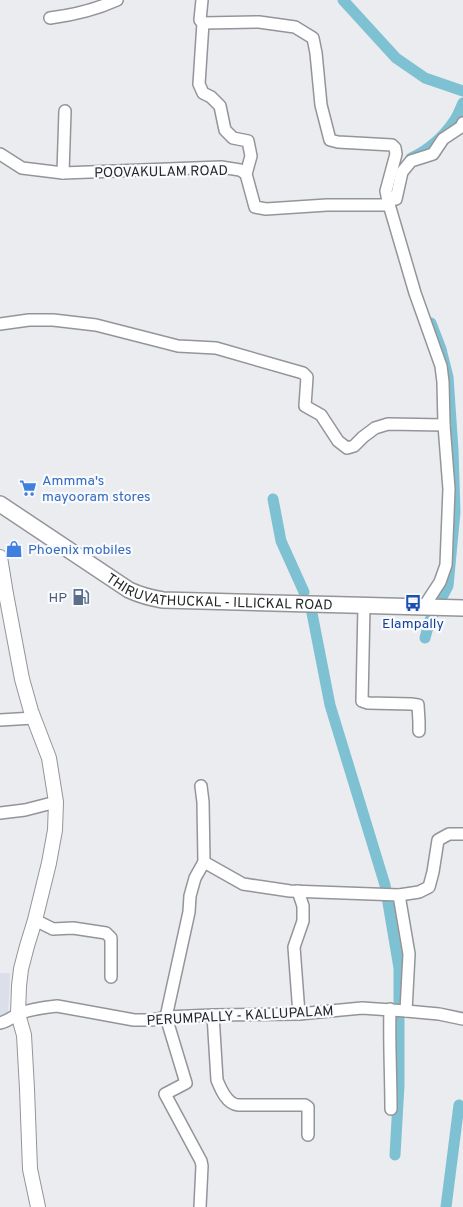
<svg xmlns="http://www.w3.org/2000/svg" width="463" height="1207" font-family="Overpass,sans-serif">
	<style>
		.built { fill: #dadfea }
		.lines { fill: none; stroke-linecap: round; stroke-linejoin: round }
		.canal { stroke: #7ec1d2; stroke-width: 11 }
		.minor-casing { stroke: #939598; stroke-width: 14 }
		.tertiary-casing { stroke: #939598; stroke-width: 16 }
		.secondary-casing { stroke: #939598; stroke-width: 18 }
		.minor { stroke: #fff; stroke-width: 11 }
		.tertiary { stroke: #fff; stroke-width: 14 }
		.secondary { stroke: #fff; stroke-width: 15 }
		.labels { text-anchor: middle; stroke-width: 4.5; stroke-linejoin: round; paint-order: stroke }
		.street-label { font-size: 14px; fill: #252627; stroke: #f8fafd }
		.shop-label { font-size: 14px; fill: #366cbe; stroke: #f8fafd; text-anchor: start }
		.service-label { font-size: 14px; fill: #4e5e75; stroke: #f8fafd; text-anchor: end }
		.transit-label { font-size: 14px; fill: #164399; stroke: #f8fafd }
	</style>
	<rect width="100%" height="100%" fill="#eaecf0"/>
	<path class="built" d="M0,973H10L8,1017L0,1018Z"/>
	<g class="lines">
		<g class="canal">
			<path d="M343,0L396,58L425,78L463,91"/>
			<path d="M411,158C428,151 444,136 454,121C458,116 460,109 463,103"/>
			<path d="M273,499L281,541L304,592"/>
			<path d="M311,608L330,705L385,885L399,968V1085L395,1155"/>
			<path d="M425,638L430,620L448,586L455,512L453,450L448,377L441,349L431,323"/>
			<path d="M446,1207L459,1105"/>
		</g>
		<g class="minor-casing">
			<g id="minor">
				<path d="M202,0L200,20L203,23L259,22L295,27L313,38L316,53L321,105L330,140L338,142L392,145L395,148L396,154L386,191L388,201L415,293L441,366L443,382L444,425L449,489L446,565L440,582L423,608"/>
				<path d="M50,18C74,15 95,10 117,0"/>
				<path d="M203,23L199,84L203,93L211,97L220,106L225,130L233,138L248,141L251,156L246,174"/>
				<path d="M0,154L22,168L63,173L221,167L240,170L246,174L255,207L266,209L327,205H389"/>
				<path d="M63,173L65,111"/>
				<path d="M388,201L396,199L402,172L411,161L433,154L443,139L461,127L463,123"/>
				<path d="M0,324L29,320H53L96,325L178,346L216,348L303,373L307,377L305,406L321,415L338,441L347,448L354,446L363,437L375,428L388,424L444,425"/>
				<path d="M364,606L362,701L368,703L411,704L418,705L419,722V731"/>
				<path d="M0,720L34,718"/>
				<path d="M0,813L25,810L56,802"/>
				<path d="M204,862L243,884L290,891L399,895L419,892L429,887L433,872L438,840L449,834H463"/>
				<path d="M298,891L303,906V921L294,947L299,1014"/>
				<path d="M399,895L409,954L406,1011"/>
				<path d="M35,920L53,929L73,928L106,933L111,938V977"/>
				<path d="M390,1009C389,1042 391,1076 391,1109"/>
				<path d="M213,1015L217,1080C221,1090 227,1104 238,1105H305L308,1107V1135"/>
				<path d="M0,1023C8,1021 11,1018 18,1014C28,1010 47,1007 57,1006L134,1020H152L166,1017L213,1015L299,1014L362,1008L406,1011L439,1014L463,1019"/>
				<path d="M200,1207L202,1166L201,1161L165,1094L186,1083L166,1017L189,912L190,896L195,878L204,862L203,802L201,786"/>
			</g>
		</g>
		<g class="tertiary-casing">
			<path id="tertiary" d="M0,557L6,594L22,679L31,711L49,758L56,802L55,830L49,863L35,920L27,946L21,969L19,986L18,1014L24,1035L27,1089L30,1169L38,1207"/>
		</g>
		<g class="secondary-casing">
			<g id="secondary">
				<path id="s1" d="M0,504L129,590C140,595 151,598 163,600L463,608"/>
			</g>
		</g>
		<use href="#minor" class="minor"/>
		<use href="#tertiary" class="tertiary"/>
		<use href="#secondary" class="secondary"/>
	</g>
	<defs>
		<g id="supermarket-bare" transform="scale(1.35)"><path d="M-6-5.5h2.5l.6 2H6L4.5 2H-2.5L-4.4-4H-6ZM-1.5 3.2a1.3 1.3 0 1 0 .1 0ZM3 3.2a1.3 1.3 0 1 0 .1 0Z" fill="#3f7fe0" stroke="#f8fafd" stroke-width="2.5" paint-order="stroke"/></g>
		<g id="shop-bare" transform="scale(1.35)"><path d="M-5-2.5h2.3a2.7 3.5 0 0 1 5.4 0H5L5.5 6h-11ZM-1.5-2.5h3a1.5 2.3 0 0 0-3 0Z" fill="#3f7fe0" stroke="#f8fafd" stroke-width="2.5" paint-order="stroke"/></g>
		<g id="fuel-bare" transform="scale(1.35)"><path d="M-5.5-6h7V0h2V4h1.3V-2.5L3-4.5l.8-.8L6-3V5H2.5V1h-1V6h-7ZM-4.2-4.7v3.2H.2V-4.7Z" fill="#5c6f8a" stroke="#f8fafd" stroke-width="2.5" paint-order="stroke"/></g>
		<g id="bus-bare" transform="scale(1.35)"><path d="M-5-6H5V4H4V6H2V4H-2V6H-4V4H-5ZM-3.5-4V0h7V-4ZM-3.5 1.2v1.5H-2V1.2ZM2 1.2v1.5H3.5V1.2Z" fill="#1a4fb4" stroke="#f8fafd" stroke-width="2.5" paint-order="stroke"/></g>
	</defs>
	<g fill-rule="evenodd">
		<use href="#supermarket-bare" x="28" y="488"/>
		<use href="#shop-bare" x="14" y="549"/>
		<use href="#fuel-bare" x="81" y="597"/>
		<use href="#bus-bare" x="413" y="603"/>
	</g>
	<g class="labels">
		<g class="street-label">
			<text transform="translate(161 171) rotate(-1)" y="5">POOVAKULAM ROAD</text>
			<text dy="5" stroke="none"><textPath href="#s1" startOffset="245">THIRUVATHUCKAL - ILLICKAL ROAD</textPath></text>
			<text transform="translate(240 1015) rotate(-3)" y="5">PERUMPALLY - KALLUPALAM</text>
		</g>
		<g class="shop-label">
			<text x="42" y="485">Ammma's<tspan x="42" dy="16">mayooram stores</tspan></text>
			<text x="28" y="554">Phoenix mobiles</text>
		</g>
		<g class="service-label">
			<text x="67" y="602">HP</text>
		</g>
		<g class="transit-label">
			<text x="413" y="628">Elampally</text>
		</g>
	</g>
</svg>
